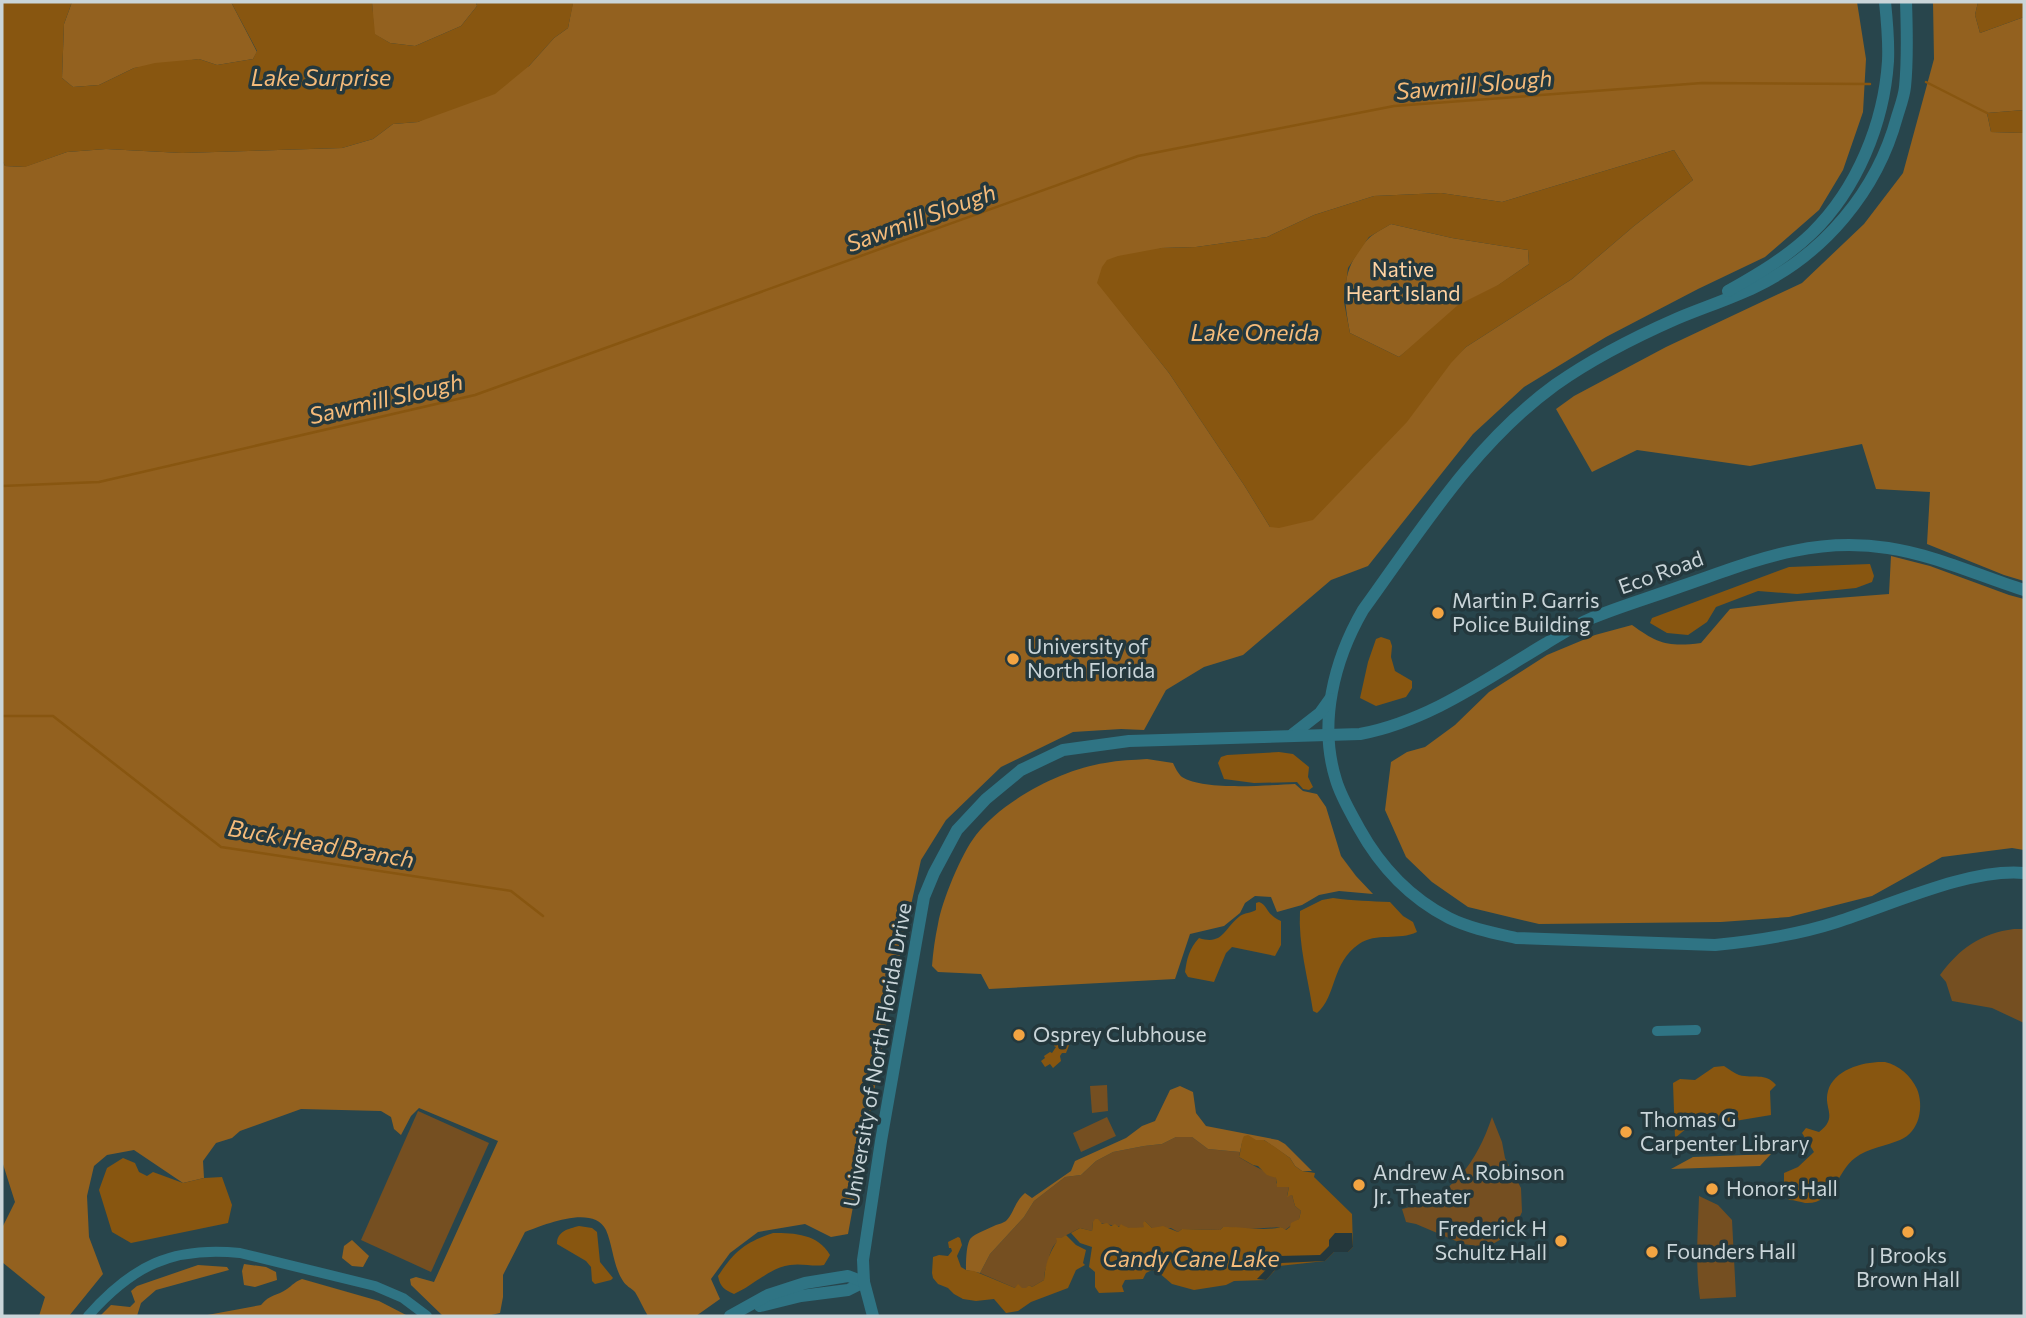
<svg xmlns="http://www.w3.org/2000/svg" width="2026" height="1318" font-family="Commissioner,sans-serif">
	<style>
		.built { fill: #28454c }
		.green { fill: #754f21 }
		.forest { fill: #93611f; fill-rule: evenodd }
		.water { fill: #885610; fill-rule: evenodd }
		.pier { fill: #24383d }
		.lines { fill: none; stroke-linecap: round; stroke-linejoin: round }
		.stream { stroke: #885610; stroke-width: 2.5 }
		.minor { stroke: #2f7484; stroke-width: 10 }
		.tertiary { stroke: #2f7484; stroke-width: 12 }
		.poi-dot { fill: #f3a442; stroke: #24383d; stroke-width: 2.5 }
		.labels { text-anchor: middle; stroke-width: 7; stroke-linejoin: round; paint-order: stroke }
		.park-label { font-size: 21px; fill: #ffd3a3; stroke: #24383d }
		.street-label { font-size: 21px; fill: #cad5d9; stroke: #24383d }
		.poi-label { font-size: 21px; fill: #cad5d9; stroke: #24383d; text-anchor: start }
		.water-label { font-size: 23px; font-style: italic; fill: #f5bb7a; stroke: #24383d }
	</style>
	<rect width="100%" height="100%" fill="#24383d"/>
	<rect class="built" x="2" y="2" width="2022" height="1314"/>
	<g class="green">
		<path d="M2014,929H2024V1023L1992,1008L1952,1001L1946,982L1940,975C1959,949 1981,933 2014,929Z"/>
		<path d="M1107,1085L1108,1111L1092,1113L1090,1086Z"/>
		<path d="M418,1111L489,1143L431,1272L361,1240Z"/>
		<path d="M1107,1117L1116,1136L1081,1152L1073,1133Z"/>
		<path d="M1492,1117L1502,1142L1505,1158L1521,1188L1522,1212L1512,1233L1491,1245L1478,1246L1463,1244L1416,1224L1406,1222L1402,1209C1452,1198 1477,1162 1492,1117Z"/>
		<path d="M1176,1137H1192L1208,1149L1240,1152L1239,1157C1251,1165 1264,1170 1276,1178V1183L1282,1187H1289L1287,1196L1292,1195L1295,1206L1301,1211L1299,1219C1293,1223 1290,1227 1285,1230L1281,1227L1248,1229L1223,1227L1220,1230L1182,1229L1178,1232L1171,1228H1152L1145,1221V1227L1136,1229L1093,1222L1092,1231L1080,1228C1064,1237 1053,1239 1049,1258C1047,1268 1044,1269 1044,1280L1032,1287L1029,1285L1027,1288H1015L980,1273L990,1254L1024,1217L1034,1201L1065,1177L1081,1175L1096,1161L1113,1152L1144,1146L1162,1144Z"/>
		<path d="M1699,1196L1718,1205L1732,1220L1736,1297L1700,1299C1695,1264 1698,1230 1699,1196Z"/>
	</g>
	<g class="forest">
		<path d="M72,2H231L257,52L253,59L217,65L199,59L134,68L99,85L73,87L62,78L64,24Z"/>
		<path d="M372,2H476L477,6L461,26L415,46L390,43L374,34Z"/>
		<path d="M573,2H1857L1866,59L1863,112L1843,170L1819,210L1765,257L1698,289L1606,337L1524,387L1473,434L1368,566L1331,580L1243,655L1204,667L1166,690L1144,730L1121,729L1073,732L1001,767L946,820L921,860L895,977L848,1234L831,1237L805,1224L758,1232L730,1253L711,1279L720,1299L696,1316H648C643,1308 640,1300 635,1292C631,1288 626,1286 623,1281C613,1266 613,1246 606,1230C593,1204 544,1225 525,1232L503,1275V1297L500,1313L487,1316H443L411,1285L410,1279L416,1277L434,1282L498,1141L419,1108L411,1116L401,1135L394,1129L391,1117L381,1111L301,1109L240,1131L232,1138L216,1143L203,1161L204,1178L183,1183L134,1150L107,1155L94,1166L87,1196L89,1237L103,1274L69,1316H39L45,1297L2,1262V1228L15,1202L2,1161V160L5,166L24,167L67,152L106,149L182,153L342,148L373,139L393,124L418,122L529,66L554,38L568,28ZM1674,150L1693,180L1634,226L1572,279L1466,347L1270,527L1244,485L1169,373L1098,283L1161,248L1196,247L1267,237L1314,215L1374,196L1441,193L1502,202Z"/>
		<path d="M1933,2H1978L1975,15L1980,33L2024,17V110L1987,113L1991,132L2024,133V581L2004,575L1927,544L1930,492L1876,489L1862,444L1750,466L1637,450L1592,472L1556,409L1574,396L1666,347L1802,283L1864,224L1903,173L1934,59Z"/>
		<path d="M1391,224L1452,238L1528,250L1529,264L1424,337L1399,357L1350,333C1343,295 1340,270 1368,239C1374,233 1384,228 1391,224Z"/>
		<path d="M1891,556L1930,566L2009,595L2024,599V850L2012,848L1942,857L1872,896L1789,917L1721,922L1539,924L1468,907L1432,882L1406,857L1385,810L1391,762L1407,752L1425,747L1455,725L1489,692L1547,655L1595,635L1632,625C1658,644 1669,647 1701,643L1730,609L1798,601L1889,594Z"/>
		<path d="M1147,759L1173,763C1175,767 1178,774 1182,777C1204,791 1268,785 1295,784L1303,791L1317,794L1326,807L1341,856L1356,876L1373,894L1339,891L1319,895L1302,905L1277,912L1271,897L1255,896L1245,903L1240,913L1224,926L1190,934L1175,979L989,989L981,974L938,972L932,966C933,952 935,938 938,924C942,901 961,854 976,835C1002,801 1062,769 1105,763C1119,760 1133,760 1147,759Z"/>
		<path d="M1180,1086L1193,1092L1196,1113L1206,1126L1278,1140L1285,1144L1312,1171H1302L1295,1166L1290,1158L1264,1140L1242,1143L1240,1152L1208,1149L1192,1137H1176L1162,1144L1144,1146L1113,1152L1096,1161L1081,1175L1065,1177L1034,1201L1024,1217L990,1254L980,1273L966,1270C966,1263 966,1243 971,1238C974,1234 990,1228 996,1225C999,1224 1003,1223 1006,1221C1014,1213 1015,1201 1025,1193L1032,1198L1071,1171L1075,1161L1126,1138L1142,1126L1155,1121L1170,1090Z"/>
		<path d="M1771,1154L1760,1166L1671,1169L1693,1157Z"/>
		<path d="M352,1240L369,1256L363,1267L352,1266L342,1258L344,1246Z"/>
		<path d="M244,1264L266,1267L276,1272L277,1280L255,1287L244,1285L242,1271Z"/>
		<path d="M198,1265L227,1267L229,1270L156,1290L141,1303L137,1316H100L111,1305L130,1307L135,1302L131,1291L137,1286Z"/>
		<path d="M302,1279L379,1301L408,1316H202L261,1305C270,1294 277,1296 287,1289C293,1285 294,1282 302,1279Z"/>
	</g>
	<g class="water">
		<path d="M2,2H72L64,24L62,78L73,87L99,85L134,68L155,63L199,59L217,65L253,59L257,51L231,2H372L375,34L390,43L415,46L461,26L477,6L476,2H573V4L568,28L554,38L529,66L495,94L418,122L393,124L373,139L342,148L182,153L106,149L67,152L25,167L5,166L2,160Z"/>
		<path d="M1978,2H2024V17L1980,33L1975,15Z"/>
		<path d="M2024,110V133L1991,132L1987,113Z"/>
		<path d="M1674,150L1693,180L1634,226L1572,279L1466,347L1451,363L1407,422L1313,520L1279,528L1270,527L1244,485L1169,373L1097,283L1102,267L1107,260L1118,256L1161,248L1196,247L1267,237L1314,215L1374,196L1441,193L1502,202ZM1391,224L1452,238L1528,250L1529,264L1498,285L1458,305L1399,357L1350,333L1344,302L1348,268L1369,237Z"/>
		<path d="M1870,564L1874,576L1872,582L1856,588L1797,594L1758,591L1716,607L1707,622L1688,635L1667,633L1650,623L1652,618L1789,567Z"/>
		<path d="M1381,637L1390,640L1392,646L1391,657L1395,671L1412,681V688L1406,697L1376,706L1360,698L1368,662L1376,639Z"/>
		<path d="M1279,752L1293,754L1309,767L1308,777L1313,787L1309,790L1303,789L1297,782L1254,783L1224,779L1218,763L1221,757L1227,755Z"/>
		<path d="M1333,898C1353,901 1371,901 1390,902L1403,916L1413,922L1417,932C1399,941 1376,932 1359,944C1331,963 1337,996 1317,1013L1313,1011C1308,978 1298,944 1300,911L1322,900Z"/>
		<path d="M1259,902C1268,905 1266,915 1281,921V945L1275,956L1232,947L1226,953L1214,982L1188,977L1185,972C1187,958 1189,949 1199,938C1223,946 1224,928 1240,916C1244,913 1251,913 1256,910V903Z"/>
		<path d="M1060,1035L1067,1036L1066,1041L1070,1043L1066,1053H1062L1060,1056L1061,1061L1053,1068L1050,1064L1045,1067L1041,1061L1045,1058L1044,1056L1050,1052L1052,1053L1056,1047L1054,1046L1056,1039H1059Z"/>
		<path d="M1885,1062C1899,1065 1911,1076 1917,1089C1924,1106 1920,1132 1900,1140C1886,1146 1868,1148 1855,1158C1837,1171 1834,1205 1805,1203C1800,1202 1795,1200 1789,1200L1784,1192V1173L1798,1167L1814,1152L1802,1133L1806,1128L1819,1132C1839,1117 1823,1109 1828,1091C1834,1069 1865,1061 1885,1062Z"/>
		<path d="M1724,1066C1729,1069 1734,1073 1739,1075C1754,1079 1765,1072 1776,1085L1770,1091L1771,1115L1729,1122H1694L1675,1138L1673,1083L1680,1079L1695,1080L1714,1067Z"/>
		<path d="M1248,1135L1256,1140H1264L1275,1147L1290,1158L1295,1166L1302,1171L1315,1173L1314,1177L1352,1214L1353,1247L1348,1252H1334L1325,1261L1279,1266L1266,1280L1234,1281L1226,1285L1194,1290L1172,1284L1158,1272L1152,1270L1146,1273L1143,1279L1125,1280L1122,1286L1124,1292L1099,1293L1095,1287V1272L1089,1267L1092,1247L1080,1243L1071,1233L1080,1228L1092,1231L1093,1222L1095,1219H1098L1102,1224L1107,1223L1111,1226L1115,1224L1119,1227L1121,1224C1126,1229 1137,1228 1144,1227L1143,1223L1145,1221L1152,1228L1163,1226L1178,1232L1182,1229L1220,1230L1223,1227C1242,1226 1262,1232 1281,1227L1286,1230L1290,1227L1291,1223L1299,1219L1301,1211L1295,1206L1292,1195L1287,1197L1289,1187H1277L1276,1178L1267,1175L1258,1166L1253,1165L1239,1157C1241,1151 1241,1141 1244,1136Z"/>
		<path d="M123,1158L135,1163L139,1172L147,1176L153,1172L183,1183L204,1178L222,1177L232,1205L228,1223L131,1243L112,1232L99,1190L107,1168Z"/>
		<path d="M579,1226L592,1228L597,1232L600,1262L613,1278L611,1280L595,1284L592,1281L591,1267L586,1261L557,1244C557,1231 568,1229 579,1226Z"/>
		<path d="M773,1233C795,1233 818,1234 830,1255L824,1265C813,1267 802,1263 790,1265C769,1268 753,1286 734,1294C725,1290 720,1287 718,1276C735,1251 744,1243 773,1233Z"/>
		<path d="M1066,1235L1076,1245L1086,1250L1083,1263L1085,1265L1076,1270L1068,1288L1031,1302L1018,1311L1006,1313L994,1299L976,1301L963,1299L954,1294L948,1288L938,1284L933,1278L932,1273L933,1257L939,1255L948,1256L952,1251L951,1248H949L948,1242L958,1237L960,1238L962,1245L957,1256L961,1267L966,1270L974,1271L1015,1288L1018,1284L1022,1288H1026L1029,1285L1032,1287L1044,1280C1045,1265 1049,1254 1057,1241L1056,1238H1061Z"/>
	</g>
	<path class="pier" d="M1335,1233H1352L1353,1247L1348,1252H1334L1325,1261L1281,1263L1266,1280L1257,1279L1279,1256L1320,1255L1329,1246V1240Z"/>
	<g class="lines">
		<g class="stream">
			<path d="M1926,82L1987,113"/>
			<path d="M2,486L99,482L475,395L1138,156L1394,106L1702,83L1870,84"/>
			<path d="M2,716H53L221,847L511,891L543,916"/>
		</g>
		<g class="minor">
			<path d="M1657,1031L1696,1030"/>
			<path d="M88,1316C132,1266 172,1246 240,1253L375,1286L403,1298L427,1316"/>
		</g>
		<g class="tertiary">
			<path d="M1906,2C1907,30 1908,58 1905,87C1904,97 1900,107 1897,117C1877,191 1824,254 1755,287C1730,299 1702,308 1676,319C1635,337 1592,359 1555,385C1474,444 1421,530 1363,610C1334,660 1318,723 1336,780C1341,797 1351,813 1359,828C1380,866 1410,898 1449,918C1469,928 1494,933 1516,938L1715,945C1757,941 1797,935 1837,922C1891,905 1969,868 2024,873"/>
			<path d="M1728,291C1758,274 1787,257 1812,233C1857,189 1884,123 1888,61C1889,41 1887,21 1885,2"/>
			<path d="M1293,734L1320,713L1330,699"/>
			<path d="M760,1306L801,1296L848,1290L864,1282"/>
			<path d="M730,1316L768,1295L805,1283L848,1276L864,1282"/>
			<path d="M873,1316L864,1282L863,1260L881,1141L924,897L934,873L957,830L986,799L1021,770L1063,750L1129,741L1360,734C1429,721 1486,679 1545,644C1560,635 1575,625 1592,618C1621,606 1652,597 1682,586C1752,562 1810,536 1888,548C1935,555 1979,576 2024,590"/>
		</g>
	</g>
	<g class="poi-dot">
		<circle cx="1438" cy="613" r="7"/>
		<circle cx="1013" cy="659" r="7"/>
		<circle cx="1019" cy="1035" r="7"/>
		<circle cx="1626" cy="1132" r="7"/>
		<circle cx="1359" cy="1185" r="7"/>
		<circle cx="1712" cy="1189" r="7"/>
		<circle cx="1908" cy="1232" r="7"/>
		<circle cx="1561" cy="1241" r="7"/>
		<circle cx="1652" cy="1252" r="7"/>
	</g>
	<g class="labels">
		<g class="park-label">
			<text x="1403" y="277">Native<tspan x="1403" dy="24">Heart Island</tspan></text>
		</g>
		<g class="street-label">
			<text transform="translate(1661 573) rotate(-20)" y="7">Eco Road</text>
			<text transform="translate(878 1055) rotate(-80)" y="7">University of North Florida Drive</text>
		</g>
		<g class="poi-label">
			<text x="1452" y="608">Martin P. Garris<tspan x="1452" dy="24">Police Building</tspan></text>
			<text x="1027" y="654">University of<tspan x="1027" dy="24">North Florida</tspan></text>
			<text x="1033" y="1042">Osprey Clubhouse</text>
			<text x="1640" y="1127">Thomas G<tspan x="1640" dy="24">Carpenter Library</tspan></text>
			<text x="1373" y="1180">Andrew A. Robinson<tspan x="1373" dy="24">Jr. Theater</tspan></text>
			<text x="1726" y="1196">Honors Hall</text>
			<text x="1547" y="1236" text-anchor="end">Frederick H<tspan x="1547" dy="24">Schultz Hall</tspan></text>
			<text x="1666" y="1259">Founders Hall</text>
			<text x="1908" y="1263" text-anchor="middle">J Brooks<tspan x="1908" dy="24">Brown Hall</tspan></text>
		</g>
		<g class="water-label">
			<text x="321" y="86">Lake Surprise</text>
			<text transform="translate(1474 85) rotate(-5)" y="8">Sawmill Slough</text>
			<text transform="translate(921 218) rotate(-20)" y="8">Sawmill Slough</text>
			<text x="1255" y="341">Lake Oneida</text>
			<text transform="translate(386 399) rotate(-13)" y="8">Sawmill Slough</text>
			<text transform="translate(321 844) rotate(10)" y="8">Buck Head Branch</text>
			<text x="1191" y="1267">Candy Cane Lake</text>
		</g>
	</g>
	<rect width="2026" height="1318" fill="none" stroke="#cad5d9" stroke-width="7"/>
</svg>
